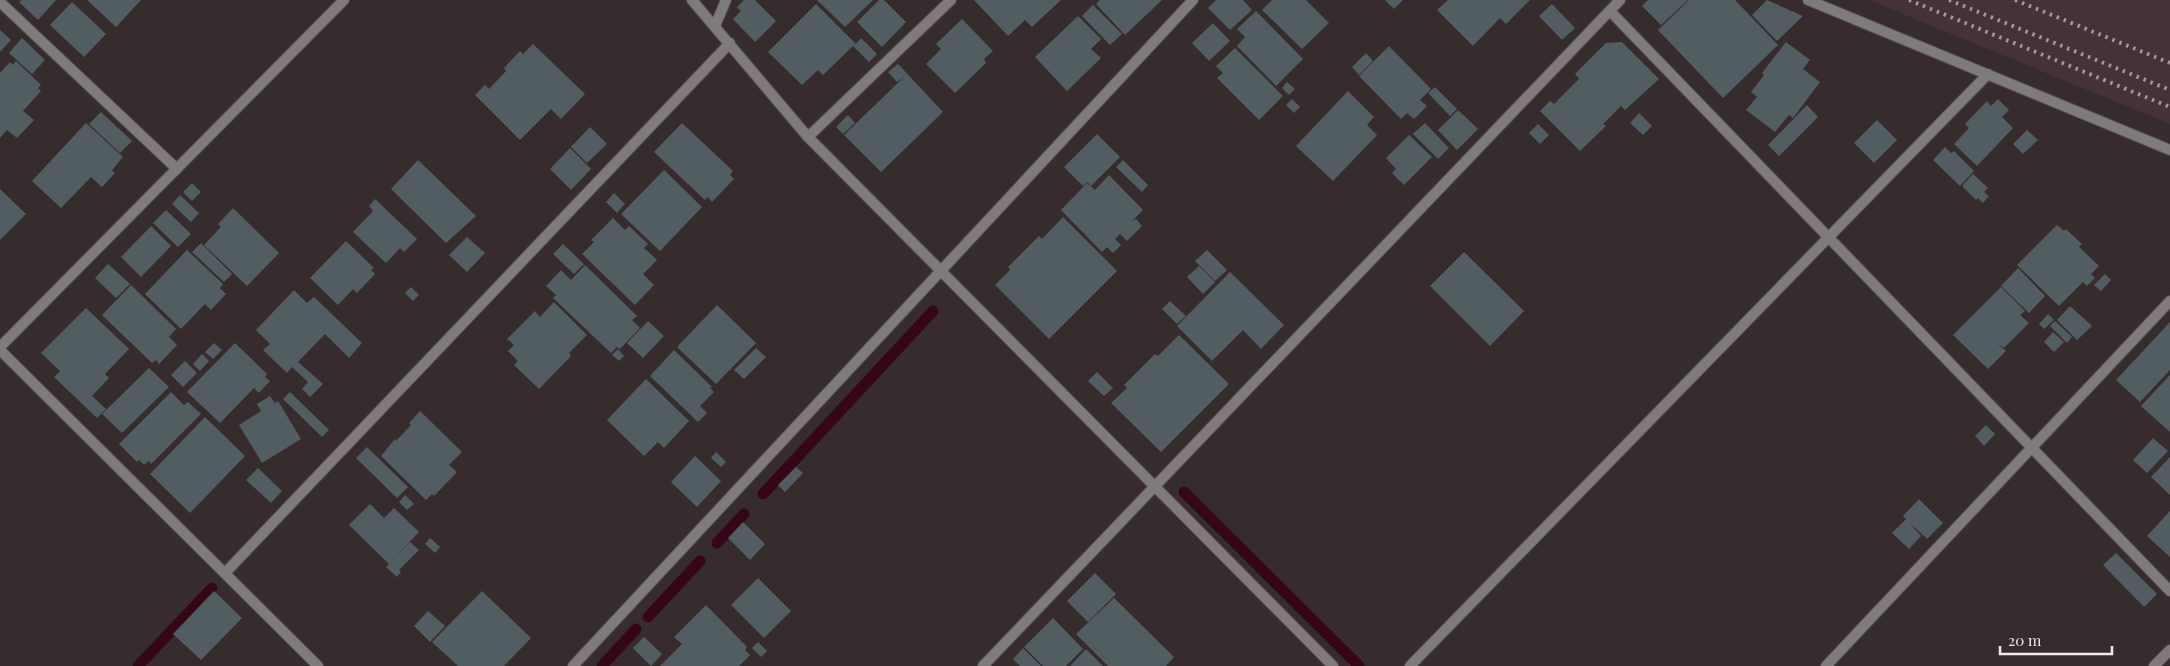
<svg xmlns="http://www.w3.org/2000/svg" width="2170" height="666" font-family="'Playfair Display',serif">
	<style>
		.built { fill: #443236 }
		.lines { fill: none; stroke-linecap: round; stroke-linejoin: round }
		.stream { stroke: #350617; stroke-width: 11 }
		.building { fill: #525d61 }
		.minor-casing { stroke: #544a4c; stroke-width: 12 }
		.minor { stroke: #7f7a7b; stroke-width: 10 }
		.rail { stroke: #a09899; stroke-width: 4; stroke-dasharray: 2.5 5; stroke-linecap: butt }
	</style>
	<rect width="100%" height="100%" fill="#362c2e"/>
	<path class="built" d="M1869,0H2170V124Z"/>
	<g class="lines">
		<g class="stream">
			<path d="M1184,492L1359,666"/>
			<path d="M763,494L933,311"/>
			<path d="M717,543L744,514"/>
			<path d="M648,617L700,561"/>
			<path d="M138,666L212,588"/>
			<path d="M602,666L636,629"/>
		</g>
	</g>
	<g class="building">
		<path d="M22,0H56L38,20L19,2Z"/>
		<path d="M87,0H141L116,27Z"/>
		<path d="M744,0H755L776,21L755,42L733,19L741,11L737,7Z"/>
		<path d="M817,0H873L845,27Z"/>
		<path d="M879,0H884L906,22L882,47L857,22Z"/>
		<path d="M974,0H1061L1032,27L1025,20L1008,36Z"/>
		<path d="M1100,0H1162L1125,35L1096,4Z"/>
		<path d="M1216,0H1243L1252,10L1230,30L1208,8Z"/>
		<path d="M1272,0H1306L1329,23L1302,49L1262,10Z"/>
		<path d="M1385,0H1403L1394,9Z"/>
		<path d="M1448,0H1530L1506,24L1500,18L1473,46L1437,10Z"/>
		<path d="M1648,0H1688L1661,25L1642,6Z"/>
		<path d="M1689,0H1735L1778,45L1723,98L1658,30Z"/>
		<path d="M1767,0L1803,16L1777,41L1752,15Z"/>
		<path d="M72,2L106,34L84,57L50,25Z"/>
		<path d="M816,4L856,44L861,38L877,54L869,62L853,46L823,75L818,70L802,85L768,52Z"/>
		<path d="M1552,4L1575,28L1562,40L1539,16Z"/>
		<path d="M1093,5L1122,34L1110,45L1082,16Z"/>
		<path d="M1256,11L1303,59L1276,86L1237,46L1245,37L1237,29Z"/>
		<path d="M1078,16L1101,39L1091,49L1101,58L1067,91L1035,57Z"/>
		<path d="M962,19L993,51L984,59L986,63L955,93L926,64L941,49L936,44Z"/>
		<path d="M1213,23L1230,41L1209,61L1192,43Z"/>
		<path d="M0,30L11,40L0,52Z"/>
		<path d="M22,38L45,60L32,74L9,53Z"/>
		<path d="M1622,42L1659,79L1625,110L1621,106L1603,124L1606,126L1580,151L1540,111L1550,101L1554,104L1579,79L1575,74L1606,43Z"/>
		<path d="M1786,42L1810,60L1803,69L1820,82L1793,118L1789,115L1775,132L1746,110L1757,97L1751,92L1764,75L1762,73Z"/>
		<path d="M533,44L585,94L561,119L551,109L520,140L475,95L485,85L489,89L506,71L504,68L520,51L523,54Z"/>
		<path d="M1389,46L1431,89L1420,100L1427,106L1414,119L1407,113L1401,119L1359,76Z"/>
		<path d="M1235,48L1283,96L1259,120L1217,78L1223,73L1216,66Z"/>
		<path d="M1366,53L1373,61L1359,75L1352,67Z"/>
		<path d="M16,61L41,85L38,88L41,91L23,111L34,120L17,138L7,130L0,138V73L10,62L13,65Z"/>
		<path d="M898,64L943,112L881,172L844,135L905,76L897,82L888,72Z"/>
		<path d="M1287,82L1295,89L1289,95L1282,88Z"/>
		<path d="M1435,87L1457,109L1450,116L1428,93Z"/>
		<path d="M1348,91L1374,117L1367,125L1377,135L1333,181L1296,146Z"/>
		<path d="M1292,99L1300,107L1294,113L1286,105Z"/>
		<path d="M1998,99L2009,110L2002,117L2013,128L1977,166L1954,144L1969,128L1965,124L1987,101L1991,106Z"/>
		<path d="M1807,105L1818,117L1779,156L1768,145Z"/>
		<path d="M1458,110L1478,129L1457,150L1438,130Z"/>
		<path d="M101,112L132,141L120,153L89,124Z"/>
		<path d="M1639,113L1652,126L1643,135L1630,123Z"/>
		<path d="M848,115L855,123L843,134L836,127Z"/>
		<path d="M1877,120L1897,140L1874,163L1854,143Z"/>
		<path d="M86,123L123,157L112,170L115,173L102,187L91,177L61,208L32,181Z"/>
		<path d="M682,123L733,171L730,175L734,179L712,202L708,197L705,200L654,152Z"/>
		<path d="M1425,123L1449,148L1438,159L1413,134Z"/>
		<path d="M1538,124L1549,135L1540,144L1529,133Z"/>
		<path d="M590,127L607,144L587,163L571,147Z"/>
		<path d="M2027,130L2038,140L2023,154L2013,144Z"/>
		<path d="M1097,134L1120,157L1091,186L1087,182L1083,186L1064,167Z"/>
		<path d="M1409,135L1432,157L1404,185L1392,173L1396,169L1386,158Z"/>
		<path d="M1945,147L1951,153L1954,151L1974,171L1960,186L1933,160Z"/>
		<path d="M570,148L591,169L571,190L550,169Z"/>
		<path d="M418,160L476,216L446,243L391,189Z"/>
		<path d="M1123,160L1148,185L1142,192L1116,167Z"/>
		<path d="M664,170L702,207L660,251L621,214Z"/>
		<path d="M1973,174L1988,188L1984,192L1989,196L1983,203L1978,198L1976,200L1962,186Z"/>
		<path d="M1109,175L1143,210L1131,222L1136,219L1142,226L1127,241L1120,234L1115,239L1121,245L1113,253L1107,247L1102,252L1061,210L1087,183L1095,190Z"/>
		<path d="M192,183L201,192L192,201L183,192Z"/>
		<path d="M0,189L26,214L0,240Z"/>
		<path d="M614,193L625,204L617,213L606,202Z"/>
		<path d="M180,195L199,213L191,222L172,204Z"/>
		<path d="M375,199L417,239L404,252L400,248L386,263L353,232L373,211L369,206Z"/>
		<path d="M233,208L279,253L247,286L204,245L221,227L218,224Z"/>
		<path d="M166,210L191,234L178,247L153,223Z"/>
		<path d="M1063,217L1117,271L1049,339L995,285L1010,270L1008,267L1039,236L1042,239Z"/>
		<path d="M613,218L625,230L629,226L648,244L644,248L657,260L643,274L654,285L635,305L582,254L594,242L591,240Z"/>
		<path d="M2057,225L2064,231L2066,229L2082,244L2079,247L2099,266L2091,274L2095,278L2087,286L2083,282L2059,306L2017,265Z"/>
		<path d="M151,226L171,246L141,277L121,257Z"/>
		<path d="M467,237L485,253L467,272L449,255Z"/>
		<path d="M346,241L374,268L371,270L375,274L357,293L353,289L338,305L310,278Z"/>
		<path d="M201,243L232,274L224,282L192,252Z"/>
		<path d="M563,244L584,264L574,274L553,254Z"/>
		<path d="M187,250L223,284L220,288L226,294L211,310L205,304L181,329L145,294Z"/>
		<path d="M1207,250L1227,270L1215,281L1195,261Z"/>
		<path d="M1464,252L1524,311L1490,346L1430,286Z"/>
		<path d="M108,264L130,284L116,298L95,278Z"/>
		<path d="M585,265L637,316L632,320L640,328L620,349L617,347L611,353L553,298L556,295L546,286L561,270L571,280Z"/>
		<path d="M1199,266L1215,282L1203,294L1187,277Z"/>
		<path d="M2018,268L2045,296L2029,313L2001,286Z"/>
		<path d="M1230,272L1284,325L1261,349L1243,330L1212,361L1177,326Z"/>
		<path d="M2105,274L2111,280L2101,291L2094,285Z"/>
		<path d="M131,285L176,329L169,337L177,345L159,364L156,360L152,363L102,315Z"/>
		<path d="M411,287L419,295L413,301L405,293Z"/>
		<path d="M2001,287L2025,311L2020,315L2029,323L2004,348L1995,341L2006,351L1988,369L1953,335Z"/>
		<path d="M294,290L307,303L314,297L362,343L349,358L325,334L298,362L323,384L310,397L302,389L308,382L292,367L287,373L263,350L270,344L256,330Z"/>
		<path d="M1170,301L1186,316L1177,324L1162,309Z"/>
		<path d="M554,302L587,335L569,353L571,356L539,389L514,365L518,361L508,351L514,345L507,339L535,311L540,317Z"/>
		<path d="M717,305L756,343L716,384L677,347Z"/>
		<path d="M2070,306L2092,326L2077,340L2057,320Z"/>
		<path d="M86,308L129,349L105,374L109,378L92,396L106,409L97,418L54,377L60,371L41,353Z"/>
		<path d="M2048,314L2054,320L2044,329L2039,324Z"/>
		<path d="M648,321L664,336L643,358L627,343Z"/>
		<path d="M2055,321L2072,337L2067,343L2050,326Z"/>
		<path d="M2170,322V370L2140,402L2116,380Z"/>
		<path d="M2053,332L2064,342L2054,352L2044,342Z"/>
		<path d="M1179,335L1229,384L1161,452L1111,403L1127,388L1124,385L1155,354L1158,356Z"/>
		<path d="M214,343L222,350L213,359L205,352Z"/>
		<path d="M235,343L267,374L265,377L270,381L259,393L254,388L220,423L187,392Z"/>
		<path d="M756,348L766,357L744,379L734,370Z"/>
		<path d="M618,349L624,356L619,361L612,355Z"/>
		<path d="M674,350L712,387L710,388L714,392L700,406L707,413L698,422L650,376Z"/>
		<path d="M202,354L209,361L200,371L193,364Z"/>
		<path d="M185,361L197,373L183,387L171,375Z"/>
		<path d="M149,368L169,387L122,433L102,414Z"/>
		<path d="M1097,372L1113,388L1104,396L1088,381Z"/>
		<path d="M2170,375V432L2141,406Z"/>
		<path d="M646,379L689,421L664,448L658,442L644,456L607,420Z"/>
		<path d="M171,392L184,405L188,402L201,414L151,464L149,461L144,465L139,460L137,462L119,444Z"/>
		<path d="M290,392L329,430L322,437L283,399Z"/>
		<path d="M270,396L275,403L278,401L301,439L262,463L239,425L266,408L261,411L257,404Z"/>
		<path d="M420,411L462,452L449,465L457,472L434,496L432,494L426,500L381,456L395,439L396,441L411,425L409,423Z"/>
		<path d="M205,417L245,456L190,513L150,474Z"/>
		<path d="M1986,425L1995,434L1984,446L1975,436Z"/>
		<path d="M2153,438L2168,451L2147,473L2133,460Z"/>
		<path d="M367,447L408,487L397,498L356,458Z"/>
		<path d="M716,452L726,462L721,467L711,458Z"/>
		<path d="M695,456L721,481L697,507L671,482Z"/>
		<path d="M2170,457V495L2151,477Z"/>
		<path d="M796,467L803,473L785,492L778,485Z"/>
		<path d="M258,468L282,491L271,503L246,480Z"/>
		<path d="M405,495L414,504L407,510L399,502Z"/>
		<path d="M1919,499L1943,523L1927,539L1909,522L1921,536L1909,549L1892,533L1906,519L1903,516Z"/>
		<path d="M370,504L384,518L394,508L419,532L391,561L410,542L419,550L399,570L401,572L397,577L386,567L389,564L349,525Z"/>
		<path d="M2170,511V557L2147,536Z"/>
		<path d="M743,522L765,544L750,560L728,538Z"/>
		<path d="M430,538L440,547L435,553L425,544Z"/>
		<path d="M2116,553L2157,594L2144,607L2103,565Z"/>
		<path d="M1095,573L1116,594L1088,622L1067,601Z"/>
		<path d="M758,578L791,611L764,638L731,605Z"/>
		<path d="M214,591L242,618L201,660L173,634Z"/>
		<path d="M482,591L531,638L504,666H458L432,642Z"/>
		<path d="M1114,598L1174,657L1166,666H1108L1076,634Z"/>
		<path d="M706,605L747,647L745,650L750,655L739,666H660L682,644L674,637Z"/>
		<path d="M428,611L445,626L430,642L414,626Z"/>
		<path d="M1053,618L1083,649L1066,666H1043L1024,647Z"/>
		<path d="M644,637L662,654L651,666L633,648Z"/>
		<path d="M758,642L767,651L761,657L752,648Z"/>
		<path d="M1023,648L1041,666H1020L1013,659Z"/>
		<path d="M1086,649L1103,666H1070Z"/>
	</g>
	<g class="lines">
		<g class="minor-casing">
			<g id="minor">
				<path d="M692,0L808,137L1333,666"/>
				<path d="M1808,0L2170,150"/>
				<path d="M0,2L177,169"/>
				<path d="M1610,11L2170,591"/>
				<path d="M715,26L726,0"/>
				<path d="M808,137L951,0"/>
				<path d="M0,347L344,0"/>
				<path d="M0,350L318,666"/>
				<path d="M225,573L730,43"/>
				<path d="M573,666L1193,0"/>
				<path d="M983,666L1620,0"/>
				<path d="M1410,666L1988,74"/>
				<path d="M1826,666L2170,301"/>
				<path d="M2154,666L2170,650"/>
			</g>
		</g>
		<use href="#minor" class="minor"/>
		<g class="rail">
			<path d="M1909,0L2170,107"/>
			<path d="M1949,0L2170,90"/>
			<path d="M2015,0L2170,63"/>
		</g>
	</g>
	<path d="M2000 646v8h112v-8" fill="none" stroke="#f0e9ea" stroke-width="2.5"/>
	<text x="2008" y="646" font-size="15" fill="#f0e9ea" stroke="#362c2e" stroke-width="4" paint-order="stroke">20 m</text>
</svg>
